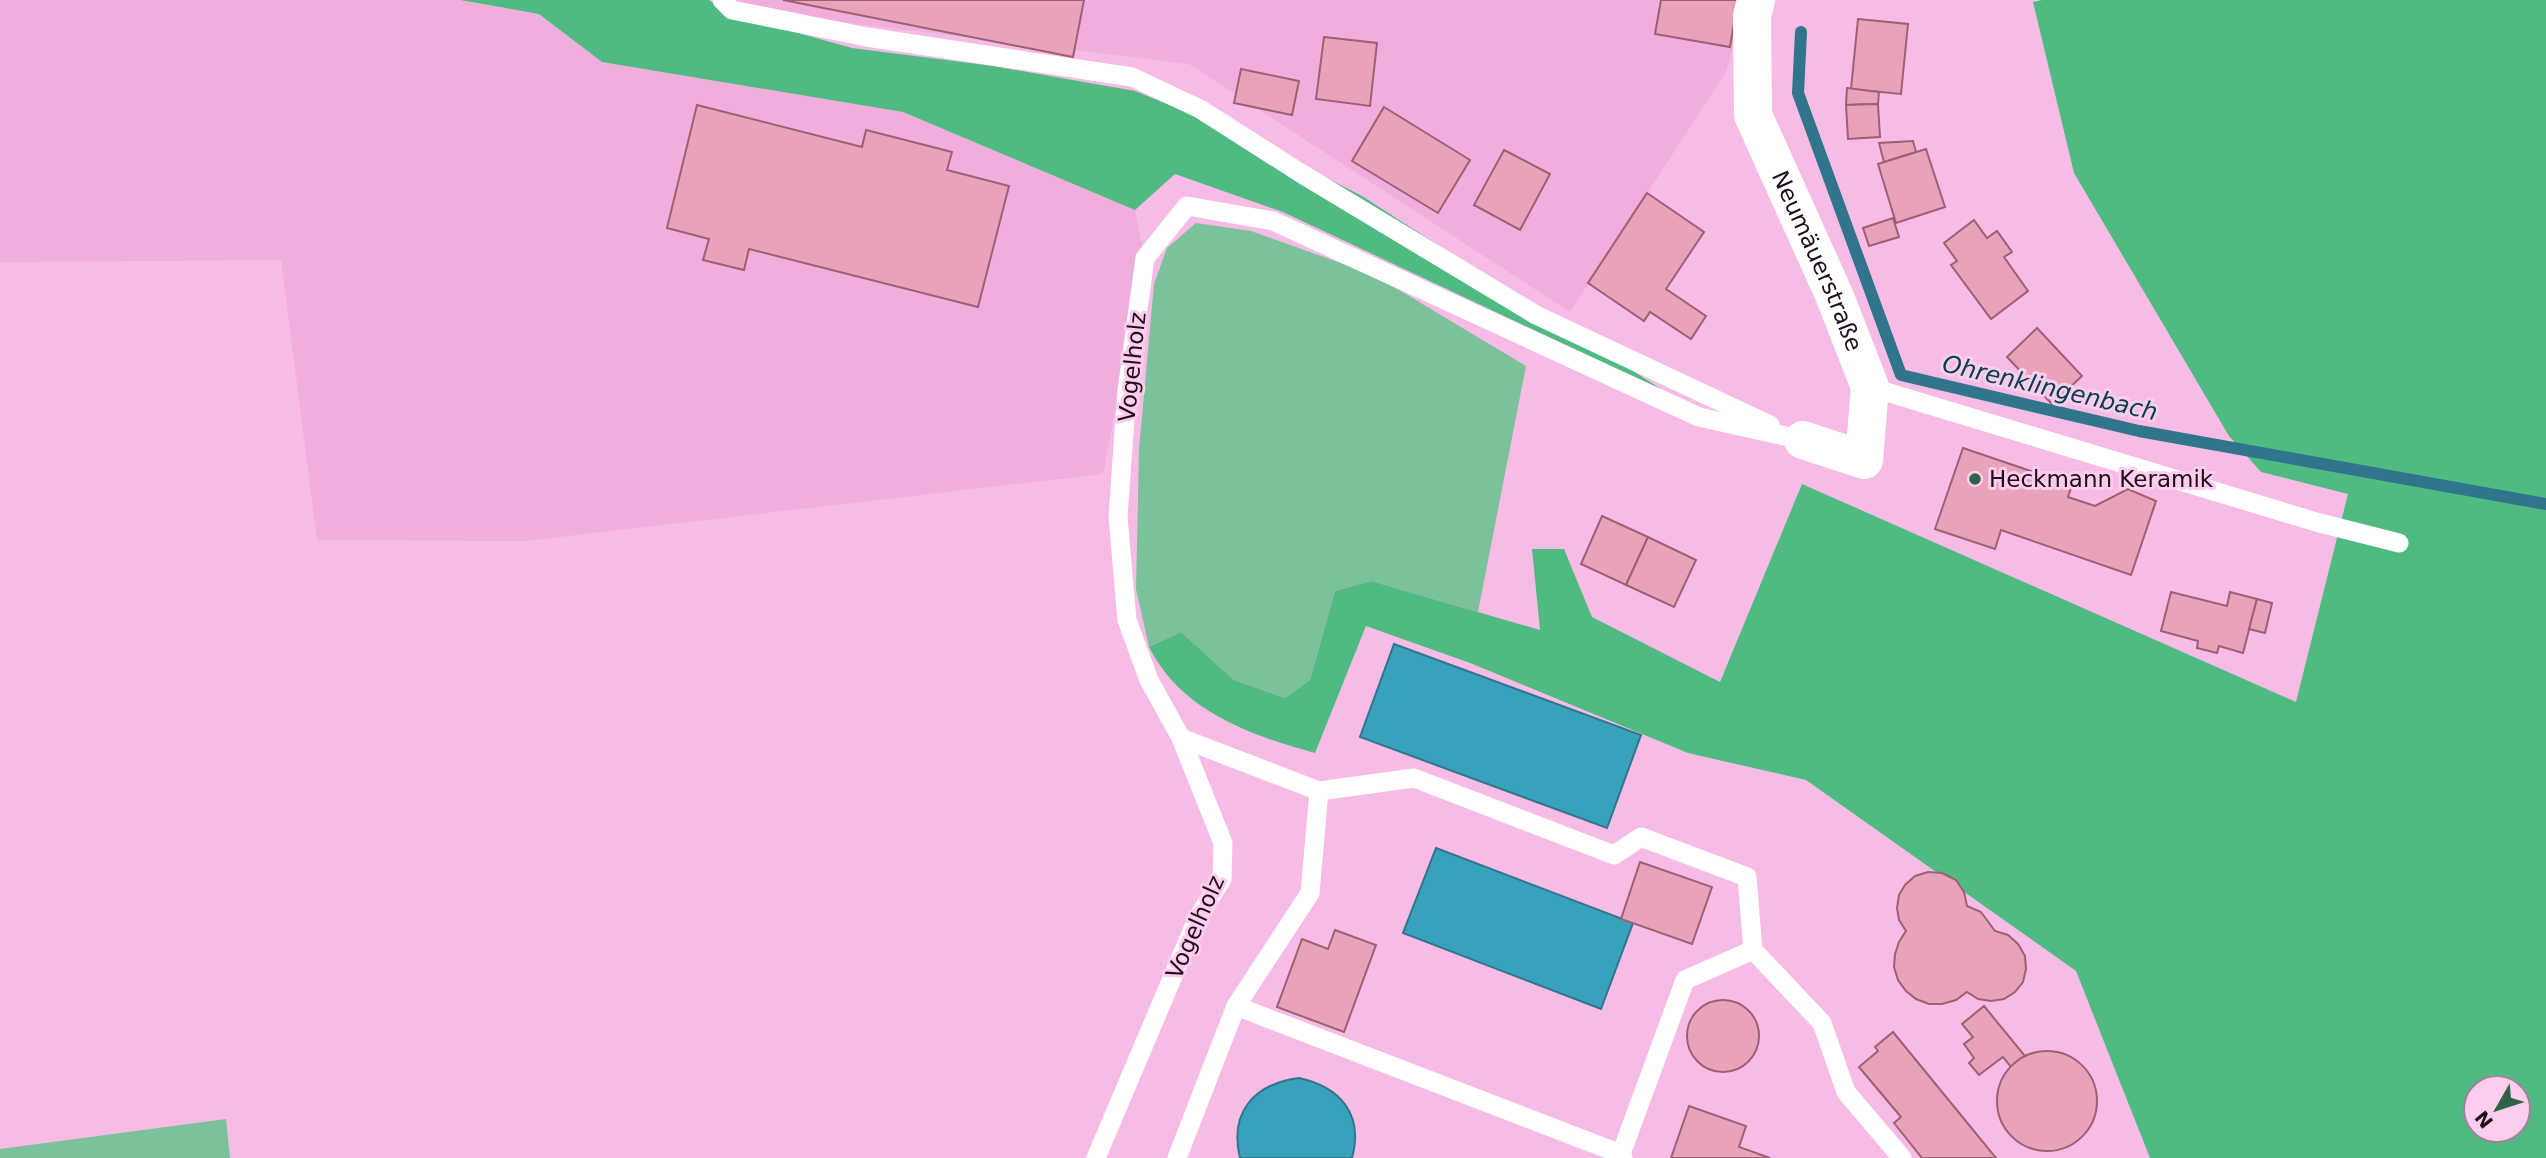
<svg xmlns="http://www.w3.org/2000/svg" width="2546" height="1158" font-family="'DejaVu Sans',sans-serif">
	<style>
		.built { fill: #efaedb }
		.green { fill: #7bc199 }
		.forest { fill: #50ba83; fill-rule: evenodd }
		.water { fill: #38a2bd; stroke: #31758c; stroke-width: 2 }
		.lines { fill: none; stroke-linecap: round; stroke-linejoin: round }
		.stream { stroke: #31758c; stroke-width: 12 }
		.building { fill: #e8a3ba; stroke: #9e5f75; stroke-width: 2 }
		.service { stroke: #fff; stroke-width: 19 }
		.minor { stroke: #fff; stroke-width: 38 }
		.poi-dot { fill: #2f6247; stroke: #fecdee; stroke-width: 2.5 }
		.labels { text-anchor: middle; stroke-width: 6; stroke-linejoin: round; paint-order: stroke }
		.street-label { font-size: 23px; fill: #200c1b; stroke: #fecdee }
		.poi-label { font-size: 23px; fill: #200c1b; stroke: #fecdee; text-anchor: start }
		.water-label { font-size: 24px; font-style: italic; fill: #00404e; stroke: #fecdee }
	</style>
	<rect width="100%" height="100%" fill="#f7bce5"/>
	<g class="built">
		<path d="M0,0H458L539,14L602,62L903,112L1135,210L1145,259L1103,474L525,541L317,540L281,260L0,262Z"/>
		<path d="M735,0H1745L1726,72L1570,312L1189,64L757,12Z"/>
	</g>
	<g class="green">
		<path d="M1196,223L1251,231L1374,275L1526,366L1478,612L1371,581L1335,591L1310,680L1285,698L1234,680L1181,632L1149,647L1136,589L1139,450L1154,284L1167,248Z"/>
		<path d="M226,1119L230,1158H0V1149Z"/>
	</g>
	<g class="forest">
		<path d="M460,0H709L727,13L852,48L993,66L1135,91L1239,133L1362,196L1664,391L1283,212L1175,174L1135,210L903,112L602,62L539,14Z"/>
		<path d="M2042,0H2546V1158H2150L2076,971L1806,780L1688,753L1470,663L1366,626L1315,753C1250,735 1181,711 1149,647L1181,632L1234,680L1285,698L1310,680L1335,591L1371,581L1540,630L1532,549H1564L1592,617L1720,682L1802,484L2296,702L2348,494L2261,472L2229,436L2074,173L2033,2ZM2476,1088H2518V1130H2476Z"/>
	</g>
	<g class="water">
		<path d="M1394,644L1641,735L1607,828L1360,737Z"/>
		<path d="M1436,848L1633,923L1601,1009L1403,933Z"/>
		<path d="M1299,1078C1340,1087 1364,1114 1352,1158H1240C1229,1112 1254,1084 1299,1078Z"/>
	</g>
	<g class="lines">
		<path class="stream" d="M1801,32L1798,93L1901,375L2139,431L2546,504"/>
	</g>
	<g class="building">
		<path d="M783,0H1084L1073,57Z"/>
		<path d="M1661,0H1738L1730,47L1655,34Z"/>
		<path d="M1858,19L1908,24L1901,94L1851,89Z"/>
		<path d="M1324,37L1377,43L1370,106L1316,99Z"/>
		<path d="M1241,69L1299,81L1292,115L1234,103Z"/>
		<path d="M1847,88L1879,92L1878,104L1846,105Z"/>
		<path d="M1878,104L1880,137L1848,139L1846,105Z"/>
		<path d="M697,105L862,147L866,130L952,152L947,170L1009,186L978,307L749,249L744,270L703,260L709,239L667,228Z"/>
		<path d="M1384,107L1470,160L1438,213L1352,161Z"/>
		<path d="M1913,141L1916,152L1884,162L1879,143Z"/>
		<path d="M1926,149L1945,207L1896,223L1878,164Z"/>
		<path d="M1504,150L1550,174L1520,230L1474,205Z"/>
		<path d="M1647,193L1704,232L1666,289L1706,316L1691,339L1650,312L1644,321L1588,283Z"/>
		<path d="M1893,218L1899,237L1869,246L1863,228Z"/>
		<path d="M1974,220L1987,238L1997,231L2012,252L2004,257L2028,291L1991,319L1951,265L1957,261L1944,243Z"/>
		<path d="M2037,328L2082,376L2052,404L2007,357Z"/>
		<path d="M1963,448L2072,485L2068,497L2095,506L2128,489L2156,501L2131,575L2001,530L1995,549L1935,529Z"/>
		<path d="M1602,516L1648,537L1626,585L1581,564Z"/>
		<path d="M1648,537L1696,560L1674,607L1626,585Z"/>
		<path d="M2171,592L2227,606L2230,592L2257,599L2243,653L2219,646L2217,653L2197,648L2198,641L2161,631Z"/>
		<path d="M2257,599L2272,603L2265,633L2249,629Z"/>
		<path d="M1640,862L1712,887L1692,944L1621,919Z"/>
		<path d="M1928,872L1942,873L1956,880L1964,892L1967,906L1981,912L1995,931L2008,935L2018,944L2025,956L2026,969L2023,982L2015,992L2004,999L1991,1001L1978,999L1967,992L1956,1000L1942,1004H1929L1916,999L1906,991L1898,980L1894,967L1895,954L1899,942L1906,931L1899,920L1897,908L1899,895L1905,885L1915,876Z"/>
		<path d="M1335,930L1376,945L1344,1032L1277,1007L1302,939L1328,949Z"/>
		<circle cx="1723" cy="1036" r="36"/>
		<path d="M1984,1006L2025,1056L2011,1067L2003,1057L1979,1075L1969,1063L1974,1058L1964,1044L1973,1037L1962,1024Z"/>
		<path d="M1893,1032L1996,1158H1922L1894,1123L1901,1117L1859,1067L1878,1051L1875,1047Z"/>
		<circle cx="2047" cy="1101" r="50"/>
		<path d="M1689,1106L1746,1126L1739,1147L1770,1158H1671Z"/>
	</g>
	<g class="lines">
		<g class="service">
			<path d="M722,0L732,10L867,37L1132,77L1200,109L1302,174L1536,315L1770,425"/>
			<path d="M1870,387L2316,522L2399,543"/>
			<path d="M1181,738L1319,791L1414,778L1614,855L1641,837L1747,877L1753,950L1822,1023L1846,1092L1902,1158"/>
			<path d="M1236,1006L1621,1154L1623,1158"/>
			<path d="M1621,1154L1685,980L1753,950"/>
			<path d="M1096,1158L1198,917L1222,879L1223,843L1181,738L1149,680L1127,620L1118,517L1127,390L1145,258L1187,206L1273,221L1699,417L1803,440"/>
			<path d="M1177,1158L1236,1006L1310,893L1319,791"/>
		</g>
		<path class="minor" id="s1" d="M1756,0L1752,16L1753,115L1835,297L1870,387L1864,460L1803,440"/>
	</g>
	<circle class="poi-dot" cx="1975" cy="479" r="7"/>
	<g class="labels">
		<g class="street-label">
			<text dy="8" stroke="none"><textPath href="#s1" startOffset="275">Neumäuerstraße</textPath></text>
			<text transform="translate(1132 367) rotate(-84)" y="8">Vogelholz</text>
			<text transform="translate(1195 927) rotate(-66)" y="8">Vogelholz</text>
		</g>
		<g class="poi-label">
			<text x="1989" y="487">Heckmann Keramik</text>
		</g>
		<g class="water-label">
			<text transform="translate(2050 388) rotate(13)" y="8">Ohrenklingenbach</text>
		</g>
	</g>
	<g transform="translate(2497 1109) rotate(231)"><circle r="33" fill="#fecdee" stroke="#a5809a" stroke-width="2"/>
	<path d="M0-5L12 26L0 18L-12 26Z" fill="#2f6247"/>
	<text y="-10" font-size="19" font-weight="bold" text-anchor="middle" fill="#200c1b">N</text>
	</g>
</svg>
